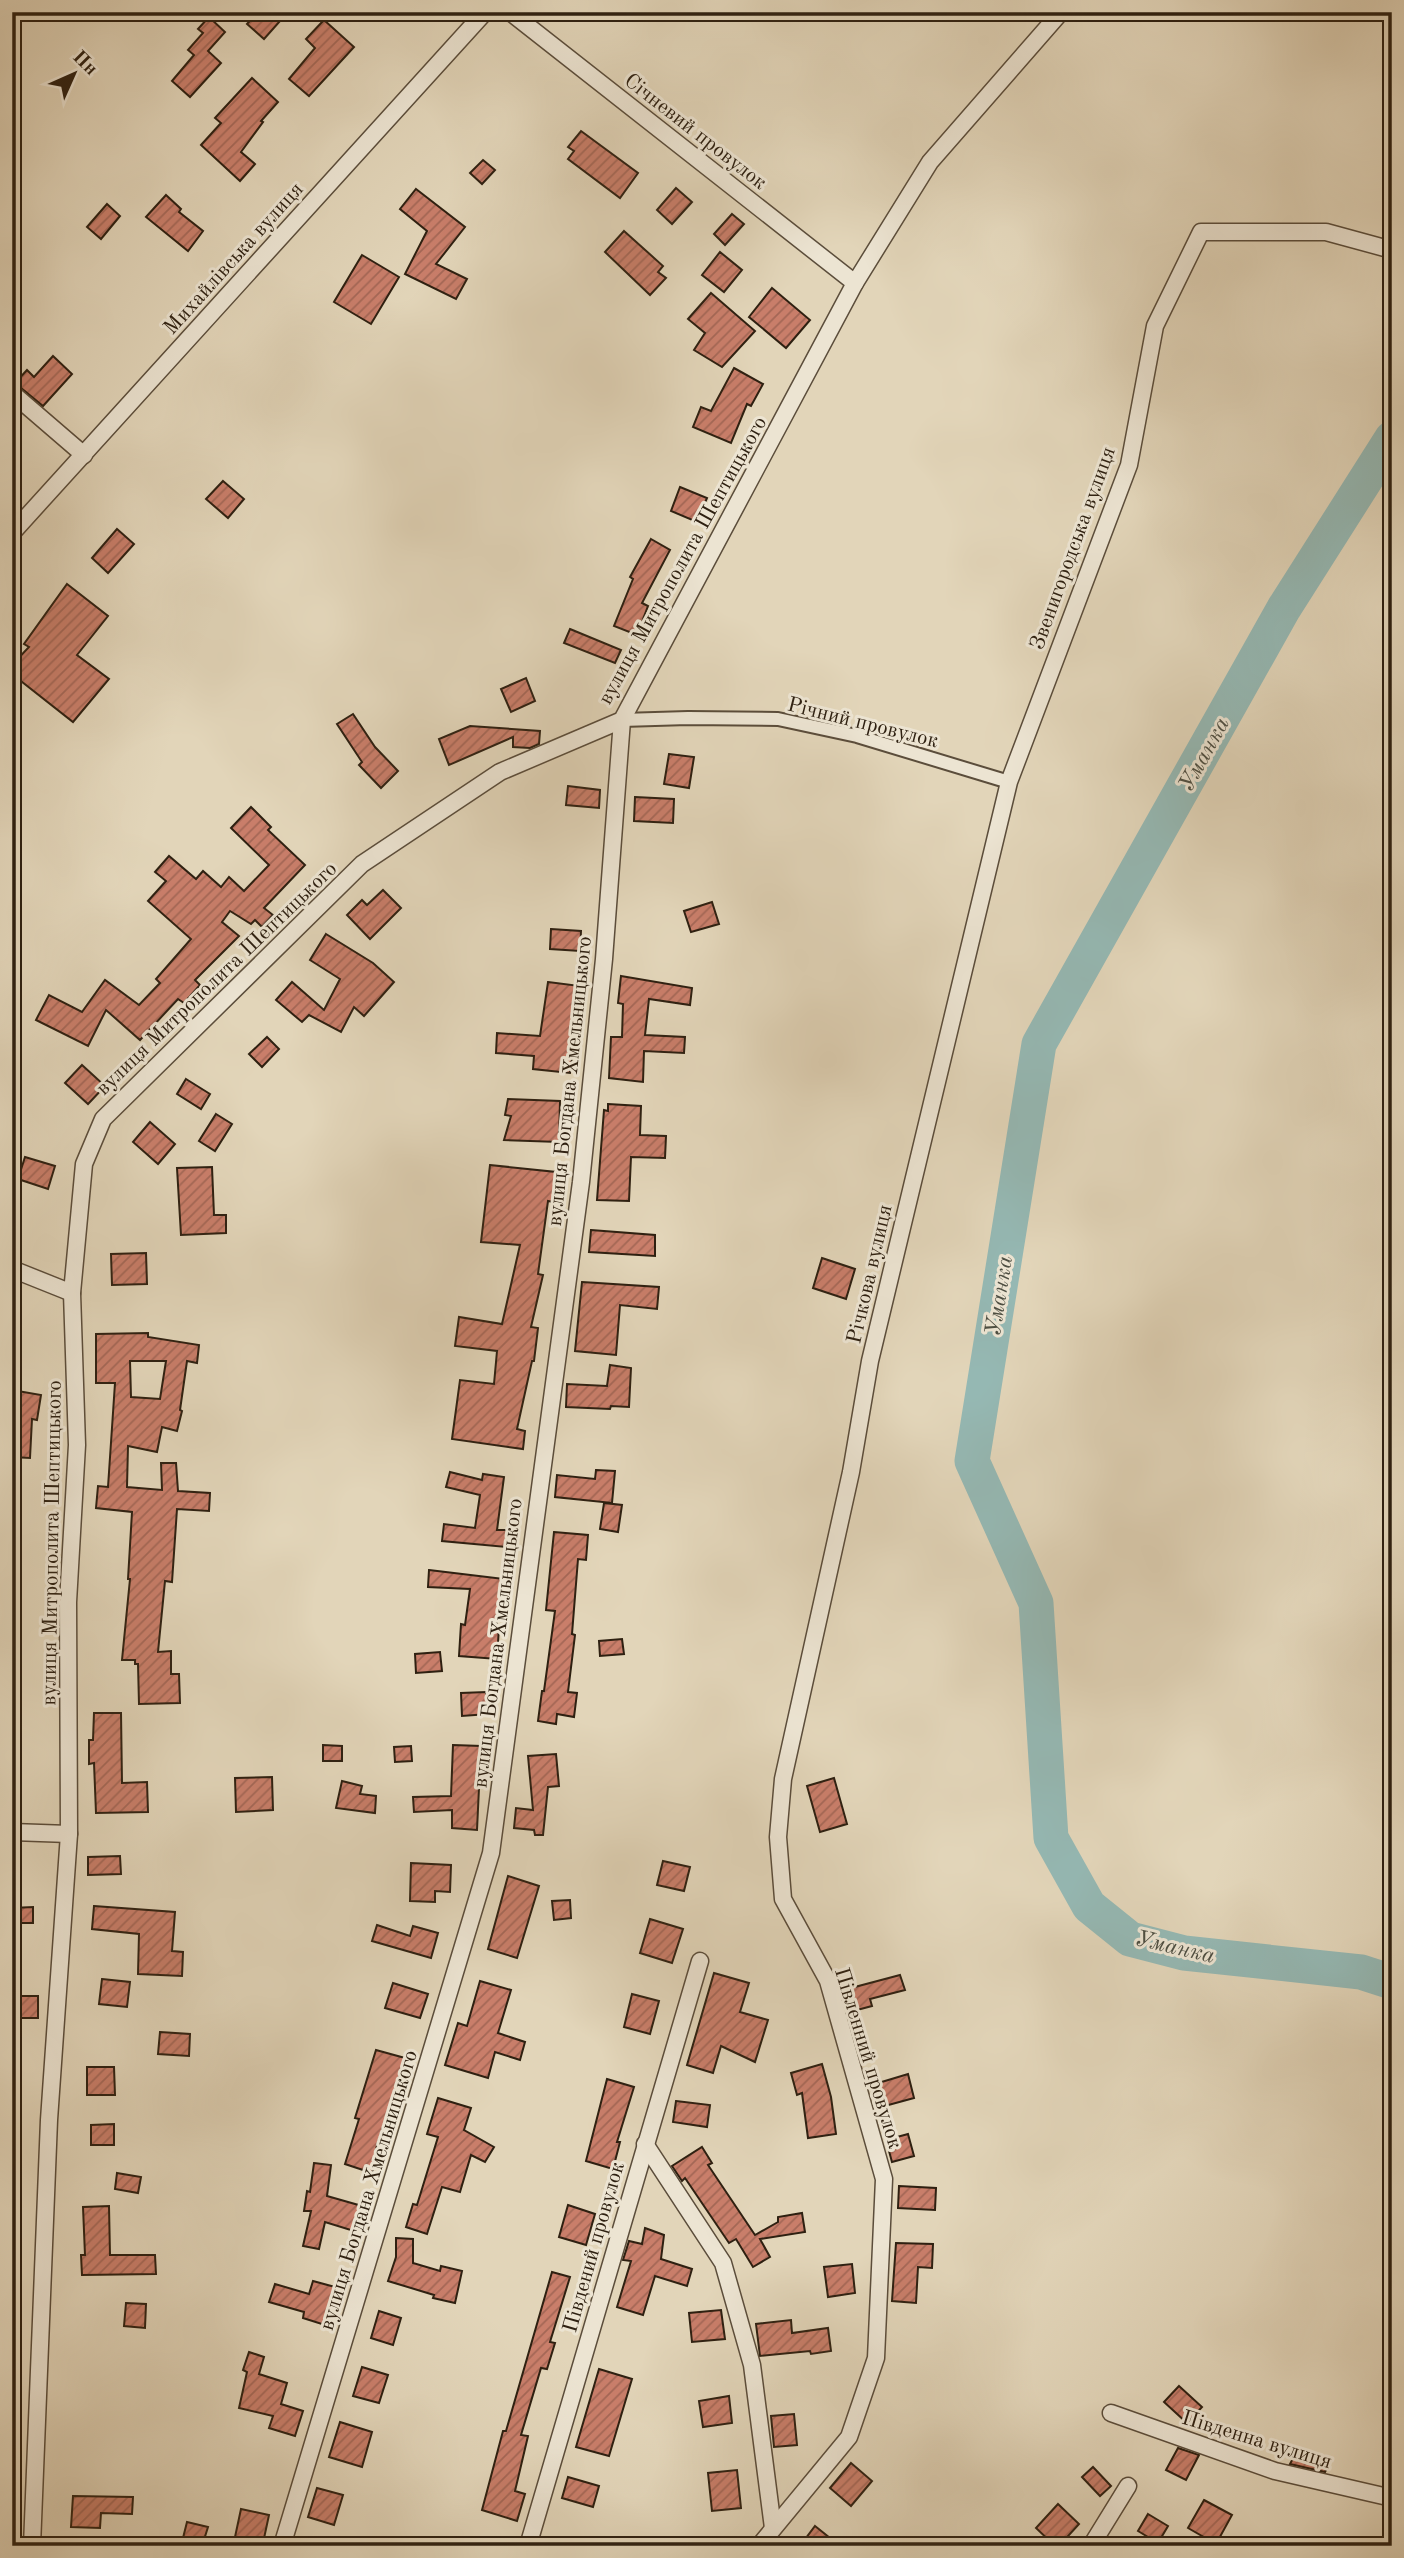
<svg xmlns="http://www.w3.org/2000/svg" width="1404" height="2558" font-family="'Old Standard TT',serif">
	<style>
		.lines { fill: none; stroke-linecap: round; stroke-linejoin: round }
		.river { stroke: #95b8b3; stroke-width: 35 }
		.building { fill: url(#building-hatch); stroke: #2e2011; stroke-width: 2; fill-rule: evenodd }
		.pedestrian-casing { stroke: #5b4d3b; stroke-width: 16 }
		.minor-casing { stroke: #5b4d3b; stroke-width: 19 }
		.pedestrian { stroke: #ece4d2; stroke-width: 12 }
		.minor { stroke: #ece4d2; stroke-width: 16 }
		.labels { text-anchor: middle; stroke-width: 6; stroke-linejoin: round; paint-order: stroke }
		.street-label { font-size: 21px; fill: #2e2011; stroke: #ece4d2 }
		.water-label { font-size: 23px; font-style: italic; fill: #4d4e42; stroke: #ece4d2 }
	</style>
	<defs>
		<pattern id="building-hatch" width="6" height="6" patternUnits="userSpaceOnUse" patternTransform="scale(1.75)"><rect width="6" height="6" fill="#c97e6a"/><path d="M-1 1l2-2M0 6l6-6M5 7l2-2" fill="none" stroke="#a46756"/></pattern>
	</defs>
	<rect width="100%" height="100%" fill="#e2d5b9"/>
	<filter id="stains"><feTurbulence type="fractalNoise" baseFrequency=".00286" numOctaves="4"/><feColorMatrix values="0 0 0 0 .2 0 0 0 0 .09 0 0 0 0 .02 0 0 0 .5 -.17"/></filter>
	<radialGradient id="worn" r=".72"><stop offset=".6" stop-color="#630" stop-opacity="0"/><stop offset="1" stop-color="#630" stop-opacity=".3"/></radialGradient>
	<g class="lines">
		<path class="river" d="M1392,438L1284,608L1039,1044L972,1461L1036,1603L1051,1838L1089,1906L1130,1939L1184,1953L1361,1972L1392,1982"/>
	</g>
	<g class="building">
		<path d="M258,12H288L264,39L247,24Z"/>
		<path d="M209,17L225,32L208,51L221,63L190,97L172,81L194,55L188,50L203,33L198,29Z"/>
		<path d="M324,20L354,47L309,96L289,79L315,48L306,39Z"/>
		<path d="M252,78L278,102L261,121L263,122L241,152L255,164L240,181L201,145L221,123L215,118Z"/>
		<path d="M581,131L638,173L620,198L568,159L574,151L568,147Z"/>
		<path d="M483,160L495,170L482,184L470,173Z"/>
		<path d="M676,188L692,202L672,224L657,210Z"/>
		<path d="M416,189L465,227L436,264L467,279L456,299L405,274L427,231L400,209Z"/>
		<path d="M166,195L181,209L179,212L203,231L188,251L146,217Z"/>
		<path d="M107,204L120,216L101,239L87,227Z"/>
		<path d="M732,214L744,224L725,245L714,234Z"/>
		<path d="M624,231L663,266L658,272L666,278L650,295L605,252Z"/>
		<path d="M720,252L742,270L724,292L702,275Z"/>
		<path d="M362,255L399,277L371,324L334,302Z"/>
		<path d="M772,288L810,320L786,348L749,317Z"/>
		<path d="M711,293L755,331L722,367L694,350L705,333L688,319Z"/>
		<path d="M53,356L72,374L43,406L15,383L27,370L34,377Z"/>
		<path d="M734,368L763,384L751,406L747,404L731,443L693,427L701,407L711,411Z"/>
		<path d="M223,481L244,499L228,518L206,499Z"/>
		<path d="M680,487L707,498L697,522L671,511Z"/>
		<path d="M117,529L134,544L108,573L92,558Z"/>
		<path d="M651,539L670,550L642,603L648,606L637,635L614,626L633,579L630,577Z"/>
		<path d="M67,584L108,616L77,655L109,679L73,722L12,674V665L29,647L24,644Z"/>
		<path d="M570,629L621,650L615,663L564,643Z"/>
		<path d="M526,678L535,701L511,712L501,689Z"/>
		<path d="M353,714L375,747L398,771L381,788L359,765L362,762L337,724Z"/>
		<path d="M470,726L540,731L539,744L530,748L513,747V737L449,765L439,739Z"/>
		<path d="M669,754L694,757L689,788L664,784Z"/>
		<path d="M568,786L600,790L599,808L566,805Z"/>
		<path d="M635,797L674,799L673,823L634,821Z"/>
		<path d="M251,807L271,827L268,830L305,865L264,908L273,915L262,927L255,920L251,924L230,911L222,922L239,936L195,980L200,985L184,1003L178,999L140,1040L106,1010L88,1046L36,1020L49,995L82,1012L105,980L139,1005L160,983L156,979L191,939L148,901L166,881L155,872L169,856L196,879L203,871L221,887L229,877L244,891L269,865L231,828Z"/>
		<path d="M383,890L401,908L370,939L347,915L362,900L367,905Z"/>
		<path d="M712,902L719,924L691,932L684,911Z"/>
		<path d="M551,929L581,931L580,951L550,949Z"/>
		<path d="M326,934L373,963L394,982L364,1016L354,1007L341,1032L309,1015L302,1022L276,1000L292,982L324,1010L340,979L310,960Z"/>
		<path d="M621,976L692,988L690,1005L649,999L645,1035L685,1037L684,1053L644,1051L643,1082L609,1078L611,1037H622L623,1004L618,1003Z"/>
		<path d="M548,982L580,986L570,1073L533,1069L534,1056L496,1053L497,1033L540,1036Z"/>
		<path d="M267,1037L279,1049L262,1067L249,1054Z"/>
		<path d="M82,1065L105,1086L88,1104L65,1083Z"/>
		<path d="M186,1079L210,1094L201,1109L177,1094Z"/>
		<path d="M508,1099L560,1101L559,1142L504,1140L511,1116L505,1115Z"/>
		<path d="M608,1104L641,1106L640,1135L666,1136L665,1158L631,1157L629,1201L597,1200L604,1110L608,1111Z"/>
		<path d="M216,1114L232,1124L215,1151L199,1141Z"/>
		<path d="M150,1122L175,1144L158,1164L133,1142Z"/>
		<path d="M25,1157L55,1166L48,1189L18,1179Z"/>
		<path d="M490,1165L556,1172L553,1202L548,1201L538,1274L543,1275L531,1327L538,1328L534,1361H532L517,1429L525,1431L523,1449L452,1439L460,1380L494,1384L497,1351L455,1346L459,1317L502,1324L520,1245L481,1242Z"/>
		<path d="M212,1167L214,1215H226V1233L181,1235L177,1168Z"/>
		<path d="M591,1230L655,1235V1256L589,1252Z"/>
		<path d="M146,1253L147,1284L112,1285L111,1254Z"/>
		<path d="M822,1258L855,1269L846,1299L813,1288Z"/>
		<path d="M582,1282L659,1287L657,1309L620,1305L616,1355L575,1351Z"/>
		<path d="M148,1333V1337L199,1345L197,1363L187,1361L180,1410L182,1411L177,1431L162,1427L157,1452L128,1446L127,1487L162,1490L161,1463H176L178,1491L210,1493L209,1511L177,1509L172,1582L165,1581L158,1652L171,1651V1674H179L180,1703L139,1704L138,1664H135V1660H122L130,1579H128L132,1512L96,1508L98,1486L108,1487L115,1383H96V1334ZM130,1361H166L160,1399L131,1397Z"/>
		<path d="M610,1365L631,1368L629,1407L611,1406L610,1409L566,1407L567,1384L607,1386Z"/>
		<path d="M12,1390L41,1395L37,1420L32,1419L30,1458L12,1457Z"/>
		<path d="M596,1470L615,1471L612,1503L555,1497L557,1475L595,1479Z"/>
		<path d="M450,1472L482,1480L483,1474L504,1477L497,1530H507L506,1547L442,1541L444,1524L475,1528L480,1495L446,1487Z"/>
		<path d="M604,1503L622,1505L618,1532L600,1529Z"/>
		<path d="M554,1532L588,1535L586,1560L578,1559L572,1634L575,1635L568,1692L577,1693L574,1717L557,1714L556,1724L538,1721L542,1691H544L555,1611L546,1610Z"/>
		<path d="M429,1570L513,1580L512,1591L501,1590L496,1627H499L497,1659L459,1656L461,1624L465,1625L470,1589L428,1587Z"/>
		<path d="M622,1639L624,1654L600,1656L599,1641Z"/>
		<path d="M440,1652L442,1671L416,1673L415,1654Z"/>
		<path d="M486,1692L488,1714L462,1716L461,1693Z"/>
		<path d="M94,1713H121L122,1783L147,1782L148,1812L96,1813L94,1763L89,1764V1740H93Z"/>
		<path d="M323,1745L342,1746V1761H323Z"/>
		<path d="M453,1745L481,1746L477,1830L452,1828V1810L414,1812L413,1797L451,1796Z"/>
		<path d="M411,1746L412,1761L395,1762L394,1747Z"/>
		<path d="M556,1754L559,1786L548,1787L543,1835H535L534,1830L514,1828L516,1808L533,1810L528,1756Z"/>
		<path d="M272,1777L273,1810L236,1812L235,1778Z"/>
		<path d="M834,1778L847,1824L820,1832L807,1786Z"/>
		<path d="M342,1781L362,1786L360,1794L376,1796L375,1813L336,1808Z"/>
		<path d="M120,1856L121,1874L88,1875V1857Z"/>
		<path d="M663,1861L690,1867L684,1891L657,1885Z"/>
		<path d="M411,1863L451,1865L450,1892L435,1891V1902L410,1901Z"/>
		<path d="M508,1876L539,1886L517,1958L488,1949Z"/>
		<path d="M570,1900L571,1918L554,1920L552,1901Z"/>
		<path d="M94,1906L175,1912L172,1951L183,1952L182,1976L138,1974L139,1934L92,1929Z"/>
		<path d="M33,1907V1923H12V1908Z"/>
		<path d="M650,1919L683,1929L672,1963L640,1953Z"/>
		<path d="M377,1925L410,1936L413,1926L438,1933L431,1958L372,1941Z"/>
		<path d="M714,1973L749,1983L740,2012L768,2020L755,2062L721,2046L713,2073L687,2065Z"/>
		<path d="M900,1975L905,1990L870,1999L872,2006L857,2010L851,1988Z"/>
		<path d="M102,1979L130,1982L127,2007L99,2004Z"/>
		<path d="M480,1981L511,1990L498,2033L525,2042L520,2060L495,2052L488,2078L445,2065L458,2023L467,2026Z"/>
		<path d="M393,1983L428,1994L420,2018L385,2008Z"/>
		<path d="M632,1994L659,2001L650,2034L624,2027Z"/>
		<rect x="12" y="1996" width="26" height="22"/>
		<path d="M160,2032L190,2034L189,2056L158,2054Z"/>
		<path d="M376,2050L405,2058L375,2152L378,2153L372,2173L345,2164L359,2119L355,2118Z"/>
		<path d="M822,2064L831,2097L836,2134L808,2138L802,2093L797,2095L791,2073Z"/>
		<path d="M87,2067H114L115,2095H87Z"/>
		<path d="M908,2074L914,2098L881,2107L875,2084Z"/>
		<path d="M607,2079L634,2087L617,2142H620L613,2169L586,2161Z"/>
		<path d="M438,2098L471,2108L464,2130L494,2147L485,2162L471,2155L460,2192L442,2187L427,2234L406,2227L413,2204L417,2205L438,2137L427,2134Z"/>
		<path d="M676,2101L710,2105L707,2127L673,2122Z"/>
		<path d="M114,2124V2145H91V2125Z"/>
		<path d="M908,2134L914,2156L892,2162L886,2140Z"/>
		<path d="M702,2147L712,2163L708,2165L755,2235L778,2222V2217L802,2213L805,2232L760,2239L770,2257L753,2267L736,2239L729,2243L685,2178L682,2181L672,2166Z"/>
		<path d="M314,2163L331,2165L327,2196L362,2206L354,2231L325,2222L319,2249L303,2246L311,2211H304L307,2191L310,2192Z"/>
		<path d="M117,2173L141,2177L138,2193L115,2189Z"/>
		<path d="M899,2186L936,2188L935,2210L898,2208Z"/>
		<path d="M568,2205L595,2214L586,2245L559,2237Z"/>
		<path d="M109,2206L110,2255H155L156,2274L82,2275L81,2255H85L83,2207Z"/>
		<path d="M645,2228L664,2235L661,2259L692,2269L687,2286L655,2276L643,2315L617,2307L631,2261L623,2260L629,2241L642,2244Z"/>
		<path d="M396,2238L413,2239V2263L440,2271L441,2266L462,2271L455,2303L433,2298L434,2295L388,2281L396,2257Z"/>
		<path d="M896,2243L933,2244L932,2268L918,2267L916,2303L892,2301Z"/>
		<path d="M852,2264L855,2293L828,2297L824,2267Z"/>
		<path d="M552,2272L570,2277L550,2342L555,2343L547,2369L541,2368L521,2435L528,2436L515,2491L525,2494L517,2521L482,2510L503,2431H506Z"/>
		<path d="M313,2281L335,2287L325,2325L303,2318L304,2312L269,2302L275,2284L309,2294Z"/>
		<path d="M126,2303L146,2304L145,2328L124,2326Z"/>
		<path d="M721,2310L725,2339L692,2342L689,2313Z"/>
		<path d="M379,2311L401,2318L393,2345L371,2338Z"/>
		<path d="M791,2320L792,2333L828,2328L831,2351L811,2354L810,2351L760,2356L756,2324Z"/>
		<path d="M249,2352L264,2357L259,2374L287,2383L281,2404L303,2411L295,2436L269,2428L273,2416L239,2408L247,2372L243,2370Z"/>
		<path d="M362,2367L388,2375L379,2403L353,2396Z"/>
		<path d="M599,2369L632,2379L609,2456L576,2447Z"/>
		<path d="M1179,2386L1202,2407L1187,2423L1164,2402Z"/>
		<path d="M729,2396L732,2423L703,2427L699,2401Z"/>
		<path d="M794,2414L797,2445L774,2447L771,2416Z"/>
		<path d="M340,2422L372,2432L362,2467L329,2457Z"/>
		<path d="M1178,2448L1199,2455L1186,2480L1166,2470Z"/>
		<path d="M1298,2449L1329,2464L1325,2472L1290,2464Z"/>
		<path d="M851,2463L872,2481L851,2506L830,2488Z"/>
		<path d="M1093,2467L1111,2486L1100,2496L1082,2477Z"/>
		<path d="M737,2470L741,2508L712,2511L708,2473Z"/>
		<path d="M568,2477L599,2486L593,2507L562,2498Z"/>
		<path d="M317,2488L343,2495L334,2525L308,2517Z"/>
		<path d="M73,2496L133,2497L132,2514L101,2513L100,2528L71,2527Z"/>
		<path d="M1204,2500L1232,2515L1216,2544L1188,2528Z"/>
		<path d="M1058,2504L1079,2524L1059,2546H1055L1036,2528Z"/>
		<path d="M241,2509L269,2515L263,2543L235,2537Z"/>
		<path d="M1148,2514L1168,2526L1158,2543L1138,2531Z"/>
		<path d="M187,2522L208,2527L203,2543L183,2538Z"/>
		<path d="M815,2526L840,2546H800Z"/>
	</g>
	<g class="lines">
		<g class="pedestrian-casing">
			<path id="pedestrian" d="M622,720L688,718L778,719L857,736L1009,782"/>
		</g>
		<g class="minor-casing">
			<g id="minor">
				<path d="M510,12L855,283"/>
				<path d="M12,393L84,455"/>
				<path d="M12,533L485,12"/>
				<path d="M12,1269L72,1293"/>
				<path d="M12,1832L69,1834"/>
				<path d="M645,2144L723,2263L752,2365L773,2528"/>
				<path d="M1111,2413L1275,2471L1392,2498"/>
				<path d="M32,2546L49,2120L69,1834L68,1602L77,1445L72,1293L84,1164L103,1119L362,864L500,772L622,720L855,283L930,162L1061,12"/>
				<path d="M282,2546L491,1853L581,1182L604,959L622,720"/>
				<path d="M528,2546L700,1961"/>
				<path d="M759,2546L849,2437L876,2358L884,2179L828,1981L783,1899L778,1837L783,1779L851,1472L870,1361L1009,782L1129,465L1155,326L1201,232H1326L1392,250"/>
				<path d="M1091,2546L1128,2486"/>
			</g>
		</g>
		<use href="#pedestrian" class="pedestrian"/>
		<use href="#minor" class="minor"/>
	</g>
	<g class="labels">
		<g class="street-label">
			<text transform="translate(696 131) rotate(38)" y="7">Січневий провулок</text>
			<text transform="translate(233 258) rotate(-48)" y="7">Михайлівська вулиця</text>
			<text transform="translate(1072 548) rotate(-70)" y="7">Звенигородська вулиця</text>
			<text transform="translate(682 560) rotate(-61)" y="7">вулиця Митрополита Шептицького</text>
			<text transform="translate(863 722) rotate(14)" y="7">Річний провулок</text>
			<text transform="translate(216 978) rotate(-44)" y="7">вулиця Митрополита Шептицького</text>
			<text transform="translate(569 1081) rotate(-84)" y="7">вулиця Богдана Хмельницького</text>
			<text transform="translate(869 1274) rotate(-77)" y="7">Річкова вулиця</text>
			<text transform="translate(51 1543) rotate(-89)" y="7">вулиця Митрополита Шептицького</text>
			<text transform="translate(497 1643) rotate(-83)" y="7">вулиця Богдана Хмельницького</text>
			<text transform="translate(869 2058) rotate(73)" y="7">Півленний провулок</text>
			<text transform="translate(368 2190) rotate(-73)" y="7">вулиця Богдана Хмельницького</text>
			<text transform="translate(593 2247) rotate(-74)" y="7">Південий провулок</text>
			<text transform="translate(1257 2439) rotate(17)" y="7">Південна вулиця</text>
		</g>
		<g class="water-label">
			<text transform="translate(1203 754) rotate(-61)" y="8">Уманка</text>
			<text transform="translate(998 1296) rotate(-81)" y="8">Уманка</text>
			<text transform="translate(1175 1946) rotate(13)" y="8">Уманка</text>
		</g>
	</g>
	<rect width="1404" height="2558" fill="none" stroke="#e2d5b9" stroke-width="42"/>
	<rect x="14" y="14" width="1376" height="2530" fill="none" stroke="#2e2011" stroke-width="3.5"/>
	<rect x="21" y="21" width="1362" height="2516" fill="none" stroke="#2e2011" stroke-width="2"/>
	<g transform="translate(74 74) rotate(45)" stroke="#ece4d2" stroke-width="5" paint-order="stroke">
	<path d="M0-5L12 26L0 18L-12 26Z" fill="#2e2011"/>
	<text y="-10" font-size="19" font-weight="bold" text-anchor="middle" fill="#2e2011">Пн</text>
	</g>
	<rect width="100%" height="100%" filter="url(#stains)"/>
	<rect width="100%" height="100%" fill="url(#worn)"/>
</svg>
